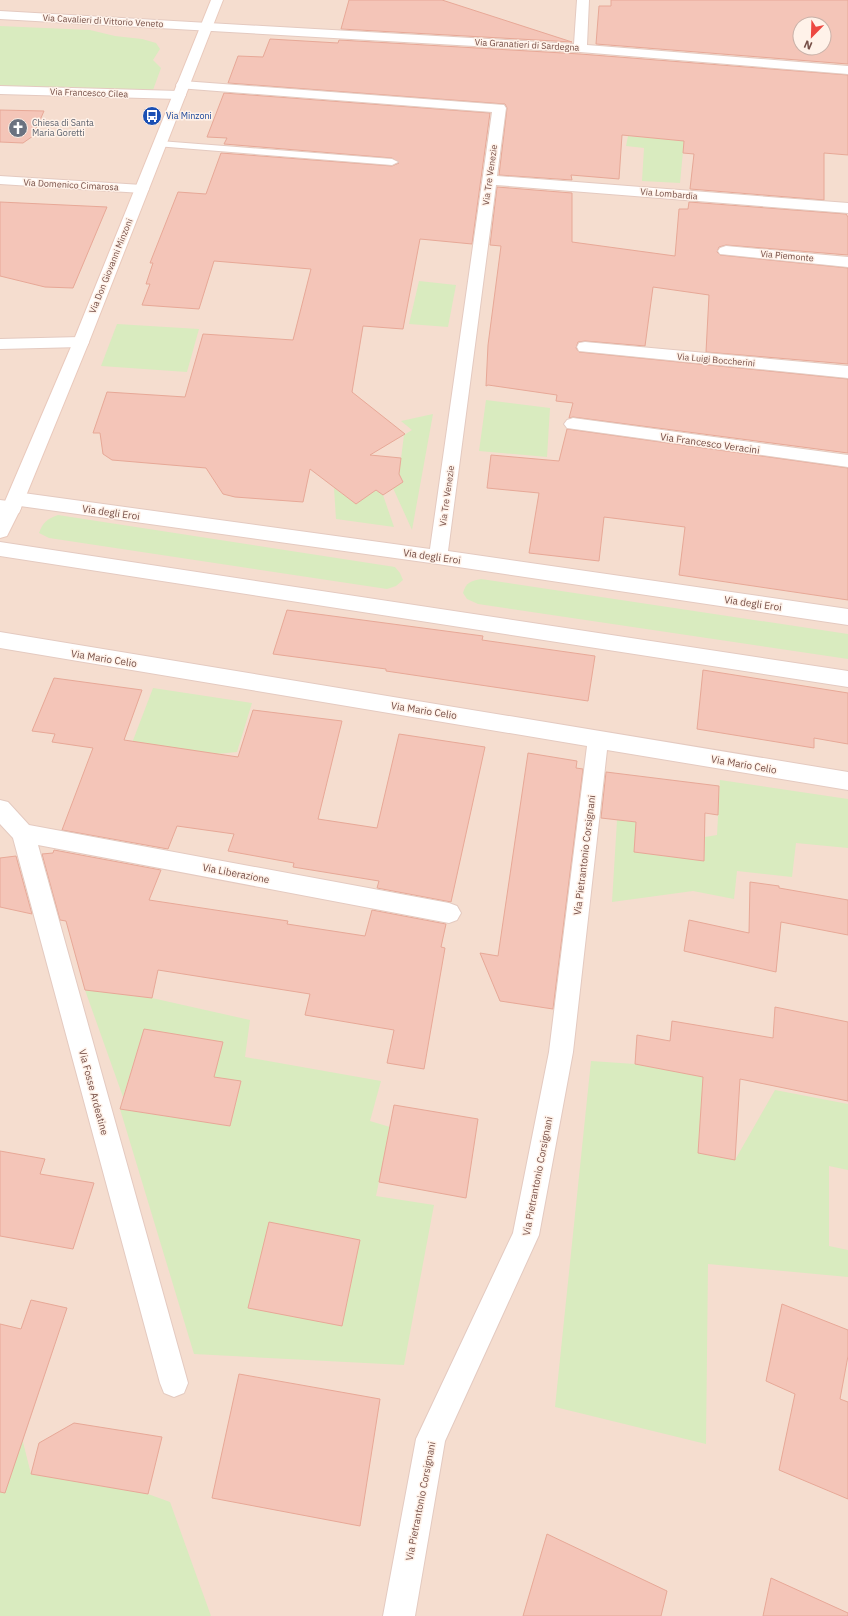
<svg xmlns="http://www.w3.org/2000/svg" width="848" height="1616" font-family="'IBM Plex Sans',sans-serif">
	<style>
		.residential { fill: #f5ddcf; fill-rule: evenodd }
		.green { fill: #d9ebbf }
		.building { fill: #f4c5b8; stroke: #e7a897; fill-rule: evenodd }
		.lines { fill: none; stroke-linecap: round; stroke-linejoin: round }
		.lane-casing { stroke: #e4cac0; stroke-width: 2 }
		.street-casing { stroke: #e4cac0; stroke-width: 2 }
		.secondary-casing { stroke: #e9c9bc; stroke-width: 2 }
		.lane { fill: #fff; fill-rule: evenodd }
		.street { fill: #fff; fill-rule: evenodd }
		.secondary { fill: #fff; fill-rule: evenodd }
		.labels { text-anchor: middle; stroke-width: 3; stroke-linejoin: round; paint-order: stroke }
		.far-street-label { font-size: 9px; fill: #764f47; stroke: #fff2e9 }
		.far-transit-label { font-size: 9px; fill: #164399; stroke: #fff2e9; text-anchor: start }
		.far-worship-label { font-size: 9px; fill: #5b616d; stroke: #fff2e9; text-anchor: start }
		.street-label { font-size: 10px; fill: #764f47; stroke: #fff2e9 }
	</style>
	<rect width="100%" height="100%" fill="#fdede1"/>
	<path class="residential" d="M0,0H848V1616H0ZM800,24H824V48H800Z"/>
	<g class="green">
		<path d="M0,26L90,30L115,36L142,39L156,43L160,49L153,60L161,68L153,90L0,86Z"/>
		<path d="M628,136L684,141L680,183L642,181L644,148L626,146Z"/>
		<path d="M419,281L456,285L448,327L409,324Z"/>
		<path d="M117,324L199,329L187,372L101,366Z"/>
		<path d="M486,400L550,408L547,457L479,451Z"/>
		<path d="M433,414L412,530L393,488L403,481L399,474L404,435L412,430L401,421Z"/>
		<path d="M334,488L356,504L376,490L383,495L394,527L336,519Z"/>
		<path d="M58,515L395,567L400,573L403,580L396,586L387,589L49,538L39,533C43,522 47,519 58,515Z"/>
		<path d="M481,579L848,634V659L478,604L467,599L463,593C466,582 471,581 481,579Z"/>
		<path d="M153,688L252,703L237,752L216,754L132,743Z"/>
		<path d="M720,780L848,799V848L796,843L792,877L737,871L734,899L693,891L612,902L617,820L636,822L634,852L704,861L705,837L717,835Z"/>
		<path d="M85,990L152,998L250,1020L245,1057L381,1081L370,1121L390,1127L376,1196L434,1205L404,1365L194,1354L120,1109L230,1126L241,1082L214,1077L222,1042L144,1029L123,1097Z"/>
		<path d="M591,1061L635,1064L703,1077L698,1153L735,1160L775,1090L848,1104V1170L829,1166V1246L848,1250V1277L708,1264L706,1444L555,1407Z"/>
		<path d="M0,1436L23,1442L31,1474L148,1494L170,1502L211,1616H0Z"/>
	</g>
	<g class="building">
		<path d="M349,0H442L572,42L341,29Z"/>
		<path d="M611,0H848V64L596,44L599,6H611ZM800,24H824V48H800Z"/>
		<path d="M270,39L338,43L339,40L580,54L848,75V155L824,153V200L690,189L694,154L683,153L684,141L622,135L619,179L571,175L572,180L499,175L507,108L505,104L228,83L238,56L263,57Z"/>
		<path d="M224,93L490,113L472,244L420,239L403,329L363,326L352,392L405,434L370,455L401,458L399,474L403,482L383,495L376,490L356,504L310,469L303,502L235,497L223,494L206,468L112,460L103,454L100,433H93L107,392L185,397L203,334L293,340L311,269L214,261L199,309L142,305L150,284H146L153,263H150L178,192L206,194L221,153L392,166L399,163L392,158L224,144L227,138L207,137Z"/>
		<path d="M0,110L44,111L33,136L23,143L0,142Z"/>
		<path d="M497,187L572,193V242L675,256L679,209H688L689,202L846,214L848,217V255L726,245L719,247L717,252L720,255L848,268V364L706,352L709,295L653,287L645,346L585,341L578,342L576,348L579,352L848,379V453L573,417L569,418L573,403L556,401L557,395L488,385L486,386L488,345L501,246L490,245Z"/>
		<path d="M0,202L107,207L73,288L45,287L0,276Z"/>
		<path d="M567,429L848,468V600L679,575L685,527L604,517L599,561L529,553L539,493L487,488L491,455L559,461Z"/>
		<path d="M287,610L483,636L482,640L595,656L588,701L386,671V669L273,654Z"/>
		<path d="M703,670L848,693V744L814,738V748L697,729Z"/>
		<path d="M54,678L142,690L124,740L238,757L253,710L342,721L318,819L377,828L399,734L485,747L451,902L377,888L379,881L293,867L294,863L228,851L234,834L177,826L168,849L62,830L93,748L52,742L55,734L32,731Z"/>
		<path d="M528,753L577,761L576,768L583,769L553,1009L500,1001L480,953L498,956Z"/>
		<path d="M606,772L719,786L718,815L705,813L704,861L634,852L636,822L601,818Z"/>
		<path d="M54,850L161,870L149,900L288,921L287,924L365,936L372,910L446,924L441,947L445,948L424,1069L387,1063L394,1030L305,1015L310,994L158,970L152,998L85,990L66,921L60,920L42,854L53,853Z"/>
		<path d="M16,856L32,914L0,907V858Z"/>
		<path d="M750,882L779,886V888L848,900V935L781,922L776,972L684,951L689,920L749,933Z"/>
		<path d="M775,1007L848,1022V1101L740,1079L735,1160L698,1153L703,1077L635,1064L637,1035L670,1041L672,1021L773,1038Z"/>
		<path d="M144,1029L223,1042L214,1077L241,1081L230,1126L120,1109Z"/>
		<path d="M394,1105L478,1119L466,1198L379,1182Z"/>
		<path d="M0,1151L45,1159L40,1174L94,1183L73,1249L0,1236Z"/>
		<path d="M269,1222L360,1240L342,1326L248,1308Z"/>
		<path d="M31,1300L67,1308L5,1493L0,1492V1324L21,1329Z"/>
		<path d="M782,1304L848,1330V1356L840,1399L848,1402V1499L779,1470L795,1394L766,1381Z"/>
		<path d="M239,1374L380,1399L360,1526L212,1498Z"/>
		<path d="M74,1423L162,1437L148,1494L31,1474L39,1443Z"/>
		<path d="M547,1534L667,1591L661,1616H523Z"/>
		<path d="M771,1578L848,1613V1616H763Z"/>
	</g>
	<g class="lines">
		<g class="lane-casing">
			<path id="lane" d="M160,141L392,159L398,162L392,165L156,146L154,144Z"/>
		</g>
		<g class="street-casing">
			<g id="street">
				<path d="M577,0H589L587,45L848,66V74L580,52L0,19V11L574,44Z"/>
				<path d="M183,81L504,105L506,108L497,176L848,203V213L496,185L448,551L848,609V625L438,564L20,506L21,508L19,513L12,515L0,514V500L8,501L7,499L9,494L16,492L430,549L492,112L178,88L176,85L178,82Z"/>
				<path d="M0,86L179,91L184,92L186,95L184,98L179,99L0,94Z"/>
				<path d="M0,176L142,185L147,186L149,189L147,192L142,193L0,184Z"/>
				<path d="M726,246L848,257V267L720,254L718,251L720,248Z"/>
				<path d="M81,337L87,338L89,342L87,346L81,347L0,349V339Z"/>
				<path d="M585,342L848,366V378L579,351L577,347L579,343Z"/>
				<path d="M573,418L848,455V467L567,428L564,424L567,420Z"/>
				<path d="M0,542L848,671V687L0,556Z"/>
				<path d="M0,632L848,772V790L607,750L573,1052L539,1235L445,1441L415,1616H383L416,1439L513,1233L549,1052L587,746L0,648Z"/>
				<path d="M0,800L8,802L29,825L449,903L457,906L461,913L457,920L449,923L38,845L188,1383L184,1393L174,1397L164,1393L160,1383L13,838L0,824Z"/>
			</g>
		</g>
		<g class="secondary-casing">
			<path id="secondary" d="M211,0H223L89,342L21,508L7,536L0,538V513L73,342Z"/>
		</g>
		<use href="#lane" class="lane"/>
		<use href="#street" class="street"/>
		<use href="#secondary" class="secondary"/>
	</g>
	<defs>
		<g id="bus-disc" transform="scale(1)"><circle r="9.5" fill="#1a4fb4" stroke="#fff2e9"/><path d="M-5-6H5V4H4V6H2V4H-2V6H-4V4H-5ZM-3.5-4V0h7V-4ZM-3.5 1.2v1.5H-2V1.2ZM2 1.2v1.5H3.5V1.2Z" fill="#fff"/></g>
		<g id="church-disc" transform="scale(1)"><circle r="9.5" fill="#6b7280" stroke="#fff2e9"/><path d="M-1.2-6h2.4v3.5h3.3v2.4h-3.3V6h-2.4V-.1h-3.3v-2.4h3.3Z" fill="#fff"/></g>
	</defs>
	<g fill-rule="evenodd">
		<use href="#bus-disc" x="152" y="116"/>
		<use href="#church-disc" x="18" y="128"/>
	</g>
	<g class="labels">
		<g class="far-street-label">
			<text transform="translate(103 21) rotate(3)" y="3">Via Cavalieri di Vittorio Veneto</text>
			<text transform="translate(527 45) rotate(3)" y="3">Via Granatieri di Sardegna</text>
			<text transform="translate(89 93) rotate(2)" y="3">Via Francesco Cilea</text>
			<text transform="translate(490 175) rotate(-82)" y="3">Via Tre Venezie</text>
			<text transform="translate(71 185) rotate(3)" y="3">Via Domenico Cimarosa</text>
			<text transform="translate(669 194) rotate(5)" y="3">Via Lombardia</text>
			<text transform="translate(787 256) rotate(5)" y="3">Via Piemonte</text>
			<text transform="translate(111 266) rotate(-68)" y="3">Via Don Giovanni Minzoni</text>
			<text transform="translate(716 360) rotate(5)" y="3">Via Luigi Boccherini</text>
			<text transform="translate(447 496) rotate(-82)" y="3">Via Tre Venezie</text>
		</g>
		<g class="far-transit-label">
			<text x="166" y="119">Via Minzoni</text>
		</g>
		<g class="far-worship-label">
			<text x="32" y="126">Chiesa di Santa<tspan x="32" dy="10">Maria Goretti</tspan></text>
		</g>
		<g class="street-label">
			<text transform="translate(710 443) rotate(8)" y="4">Via Francesco Veracini</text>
			<text transform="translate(111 512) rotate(8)" y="4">Via degli Eroi</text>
			<text transform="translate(432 556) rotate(8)" y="4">Via degli Eroi</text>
			<text transform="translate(753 603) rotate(8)" y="4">Via degli Eroi</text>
			<text transform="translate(104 658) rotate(9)" y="4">Via Mario Celio</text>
			<text transform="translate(424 710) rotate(9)" y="4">Via Mario Celio</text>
			<text transform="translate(744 764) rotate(10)" y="4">Via Mario Celio</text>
			<text transform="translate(584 855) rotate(-83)" y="4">Via Pietrantonio Corsignani</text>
			<text transform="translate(236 873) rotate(11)" y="4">Via Liberazione</text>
			<text transform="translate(94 1092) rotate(75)" y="4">Via Fosse Ardeatine</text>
			<text transform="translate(537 1176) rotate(-79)" y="4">Via Pietrantonio Corsignani</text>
			<text transform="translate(420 1501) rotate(-79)" y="4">Via Pietrantonio Corsignani</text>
		</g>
	</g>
	<g transform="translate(812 36) rotate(203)"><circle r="19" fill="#fff2e9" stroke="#c8b1a8"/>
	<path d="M0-3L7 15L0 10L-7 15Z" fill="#ed4841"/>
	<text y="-6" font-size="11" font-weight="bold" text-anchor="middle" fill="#764f47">N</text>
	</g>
</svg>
